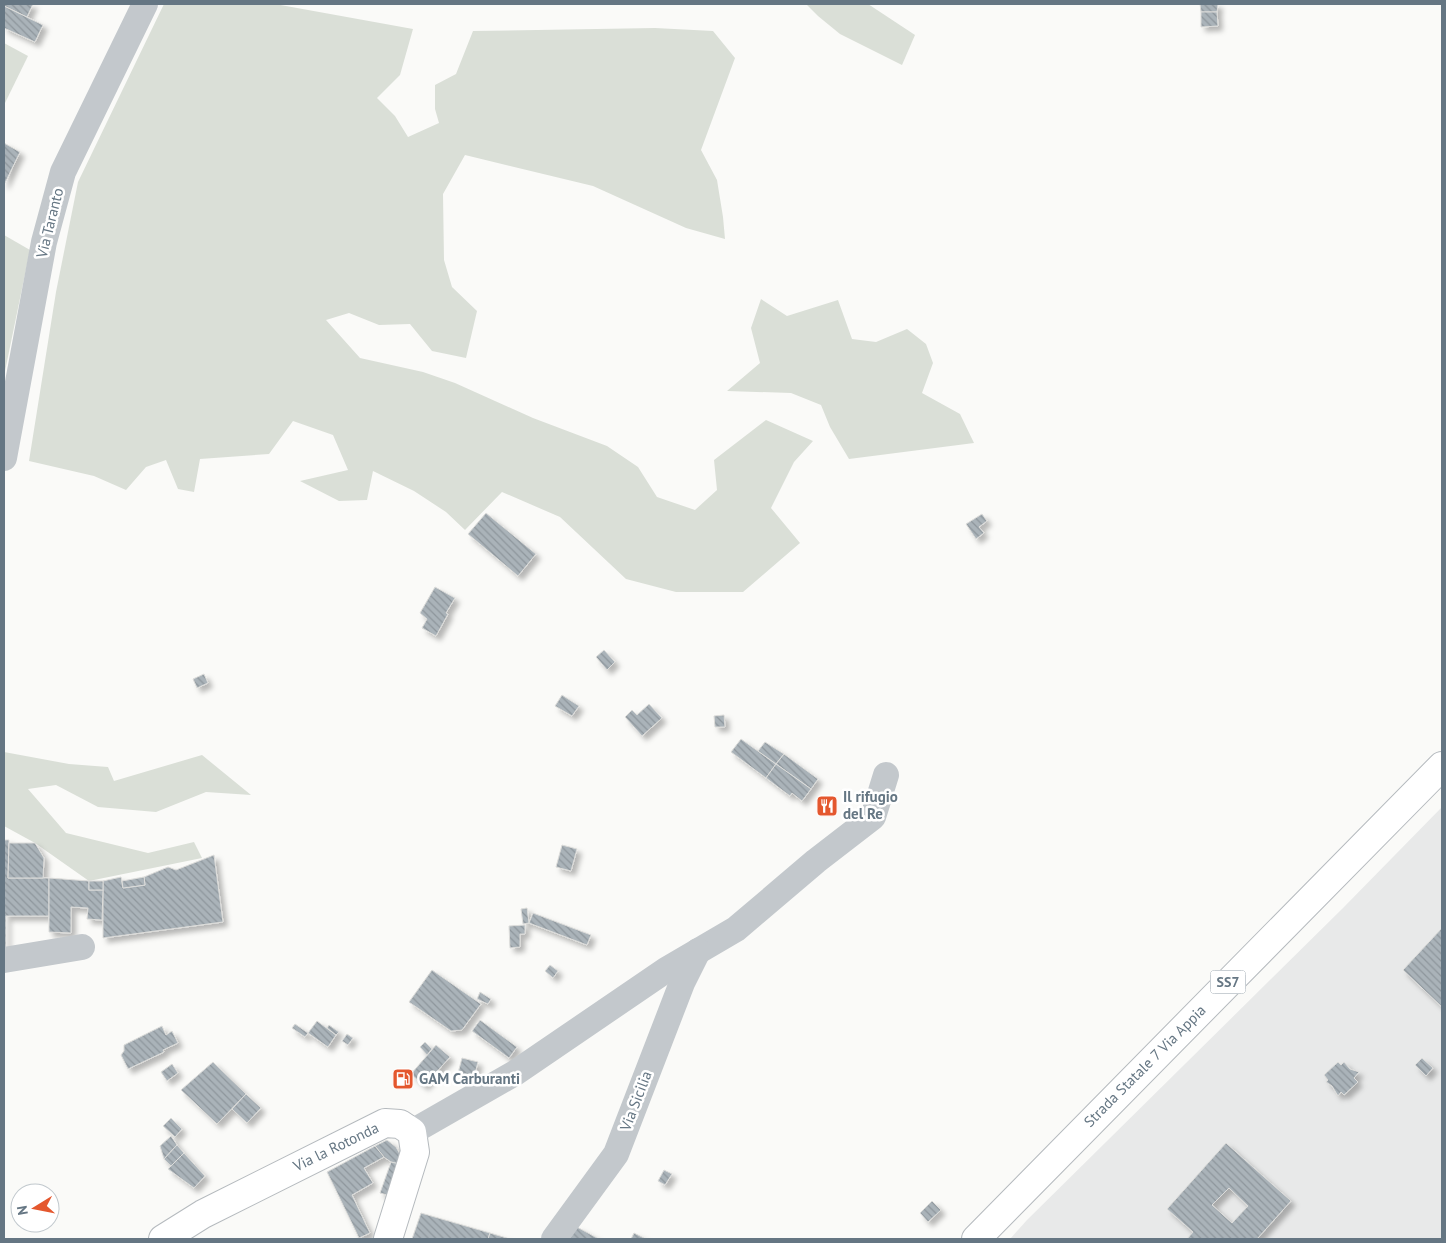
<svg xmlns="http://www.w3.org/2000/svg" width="1446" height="1243" font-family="'PT Sans',sans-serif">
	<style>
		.built { fill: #e8e9e9 }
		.green { fill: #dadfd7 }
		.building { fill: url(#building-back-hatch); stroke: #dcdcda; fill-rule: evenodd; filter: url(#shadow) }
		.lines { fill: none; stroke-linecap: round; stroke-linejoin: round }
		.major-casing { stroke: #b5babe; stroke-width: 30 }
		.minor { stroke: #c3c8cc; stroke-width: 26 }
		.major { stroke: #fff; stroke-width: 28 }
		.labels { text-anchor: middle; stroke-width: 5; stroke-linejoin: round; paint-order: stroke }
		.shield { fill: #fff; stroke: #939fa8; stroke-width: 1 }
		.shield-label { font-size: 14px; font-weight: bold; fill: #657683 }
		.street-label { font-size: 15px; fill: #657683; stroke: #fff }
		.poi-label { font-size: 15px; font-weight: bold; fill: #657683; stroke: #fff; text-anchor: start }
	</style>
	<defs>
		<pattern id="building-back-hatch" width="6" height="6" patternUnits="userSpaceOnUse" patternTransform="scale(1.25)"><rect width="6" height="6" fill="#aab3b9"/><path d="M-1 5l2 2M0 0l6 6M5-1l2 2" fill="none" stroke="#8e969c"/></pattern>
		<filter id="shadow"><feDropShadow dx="4.5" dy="4.5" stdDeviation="2.5" flood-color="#0004"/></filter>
	</defs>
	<rect width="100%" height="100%" fill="#fafaf8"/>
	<path class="built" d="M1442,807V1239H1010L1027,1220L1343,908Z"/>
	<g class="green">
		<path d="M164,4H275L413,29L400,75L377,98L395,116L408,137L439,123L435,109V85L456,74L473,31L655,28L713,31L735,58L701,150L717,180L723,217L725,239L686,228L593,186L465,155L443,194L444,260L452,287L477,311L466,358L432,351L410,324L379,325L349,313L326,320L360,358L423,372L455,383L533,418L607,446L638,467L657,497L695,510L717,490L714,460L766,420L813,441L794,462L771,508L800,543L743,592H676L626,579L560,517L502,492L465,530L446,512L414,491L373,471L367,500L339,501L300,481L348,470L333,435L293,421L269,454L200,459L194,492L178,489L166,460L146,467L126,490L94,476L29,461L56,292L78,182Z"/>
		<path d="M806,4H868L915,35L902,65L840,34L818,16Z"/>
		<path d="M4,43L28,56L5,103L4,102Z"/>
		<path d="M4,235L30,250L4,376Z"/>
		<path d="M761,299L787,316L838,300L852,339L876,342L907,329L926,344L933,363L922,393L960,414L974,443L849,459L830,427L821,405L791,393L727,391L760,363L751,328Z"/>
		<path d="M4,752L69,764L108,767L114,781L202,755L251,795L206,792L156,812L98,807L56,785L28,789L66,833L148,853L194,842L202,858L89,881L35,843L4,826Z"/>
	</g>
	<g class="building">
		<path d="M4,4H33L27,17L4,6Z"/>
		<path d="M1200,4H1218L1217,12H1201Z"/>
		<path d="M4,6L43,25L35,42L4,28Z"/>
		<path d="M1201,12H1217L1218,26L1201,27Z"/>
		<path d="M4,143L20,152L4,185Z"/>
		<path d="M486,513L536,554L518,576L468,534Z"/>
		<path d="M982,514L987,521L979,527L984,533L976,539L966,524Z"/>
		<path d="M435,587L455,598L446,613L448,614L436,636L422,628L427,619L420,613Z"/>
		<path d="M604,650L615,662L607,670L596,657Z"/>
		<path d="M204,674L208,683L197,688L193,679Z"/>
		<path d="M562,695L579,706L572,716L555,706Z"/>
		<path d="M649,704L662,718L642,736L625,717L632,710L637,715Z"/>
		<path d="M724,715L725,727H715L714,716Z"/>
		<path d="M741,739L776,764L766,778L731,752Z"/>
		<path d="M765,742L784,754L776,764L758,751Z"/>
		<path d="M784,754L818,779L811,789L776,764Z"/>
		<path d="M776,764L811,789L802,801L792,793L790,796L766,778Z"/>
		<path d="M4,840H9L8,878H49V916H6V953L4,952Z"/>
		<path d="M9,843H35L44,858L43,878H8Z"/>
		<path d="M562,845L577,849L571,871L556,867Z"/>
		<path d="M214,855L223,922L103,938V881L121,877L123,888L145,885L144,877L168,867L176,870Z"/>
		<path d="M144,877L145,885L123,888L122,881Z"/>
		<path d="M49,878L89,881V890H103L102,920L87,919L88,908L71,907V933L49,932Z"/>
		<rect x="89" y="881" width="14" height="9"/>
		<path d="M527,908L529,923L523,924L521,909Z"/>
		<path d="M533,913L591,935L587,945L529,923Z"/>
		<path d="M525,925V934H520V947L510,948L509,926Z"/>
		<path d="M1442,928V1007L1403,970Z"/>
		<path d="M550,965L558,971L553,978L545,971Z"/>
		<path d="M432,970L481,1004L462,1030L451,1031L409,1002Z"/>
		<path d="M480,992L491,999L488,1004L477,999Z"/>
		<path d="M480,1020L517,1047L509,1058L472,1031Z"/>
		<path d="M317,1021L336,1035L328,1047L308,1033Z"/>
		<path d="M295,1024L308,1033L305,1037L292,1028Z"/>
		<path d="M329,1025L339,1032L336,1035L327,1028Z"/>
		<path d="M162,1026L166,1035L172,1031L178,1043L163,1050L164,1052L128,1069L121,1055L124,1051V1045Z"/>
		<path d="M347,1034L353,1038L348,1045L342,1041Z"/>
		<path d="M425,1042L432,1049L427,1055L420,1047Z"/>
		<path d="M436,1045L450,1057L424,1086L411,1074Z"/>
		<path d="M462,1058L478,1062L474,1077L458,1073Z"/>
		<path d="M1422,1058L1433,1068L1426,1076L1415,1065Z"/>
		<path d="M213,1062L246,1094L217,1124L181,1090Z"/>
		<path d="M1338,1062L1341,1065L1344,1062L1350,1069L1359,1072L1354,1078L1358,1082L1344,1095L1341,1092L1338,1096L1332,1086L1326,1082L1328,1080L1324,1075Z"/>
		<path d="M172,1064L178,1073L167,1081L161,1072Z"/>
		<path d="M246,1094L261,1108L247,1123L232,1109Z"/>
		<path d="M171,1118L182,1129L175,1137L163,1126Z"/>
		<path d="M171,1136L177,1145L164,1159L160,1146Z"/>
		<path d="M387,1140L396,1147L401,1156L399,1164L391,1162L384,1157L375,1146Z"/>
		<path d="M1226,1143L1291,1201L1257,1239H1187L1193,1232L1167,1209ZM1229,1188L1248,1206L1232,1223L1212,1205Z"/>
		<path d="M177,1145L184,1153L171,1166L164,1159Z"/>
		<path d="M375,1146L384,1157L364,1168L373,1183L352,1195L370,1233L359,1238L327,1172Z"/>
		<path d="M184,1153L205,1176L194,1188L168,1169Z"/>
		<path d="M391,1162L399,1164L387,1195L380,1193Z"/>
		<path d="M664,1170L672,1174L665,1185L658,1181Z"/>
		<path d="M932,1201L941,1210L928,1222L920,1213Z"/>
		<path d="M421,1213L490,1233L488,1239H412Z"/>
		<path d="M577,1227L599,1239H565Z"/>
		<path d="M490,1233L510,1239H488Z"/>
		<path d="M634,1233L646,1239H631Z"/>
	</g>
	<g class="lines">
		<g class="major-casing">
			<g id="major">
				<path d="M163,1239L203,1214L385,1123L400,1124L412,1132L415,1152L388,1239"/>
				<path d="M976,1239L1442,766"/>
			</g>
		</g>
		<g class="minor">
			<path d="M4,458L44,242L63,172L145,4"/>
			<path d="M4,960L82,947"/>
			<path d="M412,1132L515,1073L666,970L736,929L816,861L873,817L886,775"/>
			<path d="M554,1239L616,1154L682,983L698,951"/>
		</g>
		<use href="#major" class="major"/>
	</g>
	<defs>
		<g id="restaurant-square" transform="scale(1.125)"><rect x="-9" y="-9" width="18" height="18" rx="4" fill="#e4572e" stroke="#fff"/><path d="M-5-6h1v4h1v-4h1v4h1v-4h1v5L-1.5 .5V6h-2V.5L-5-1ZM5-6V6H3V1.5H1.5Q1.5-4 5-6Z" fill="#fff"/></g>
		<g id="fuel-square" transform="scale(1.125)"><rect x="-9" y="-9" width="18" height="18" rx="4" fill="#e4572e" stroke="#fff"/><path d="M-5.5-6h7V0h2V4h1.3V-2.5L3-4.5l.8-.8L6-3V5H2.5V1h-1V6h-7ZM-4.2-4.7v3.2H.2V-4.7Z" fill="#fff"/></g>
	</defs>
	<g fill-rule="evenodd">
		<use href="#restaurant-square" x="827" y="806"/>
		<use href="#fuel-square" x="403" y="1079"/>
	</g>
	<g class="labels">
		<rect class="shield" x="1210.5" y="970.5" width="35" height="23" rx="4"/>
		<g class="shield-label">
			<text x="1228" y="987">SS7</text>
		</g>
		<g class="street-label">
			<text transform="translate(50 223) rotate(-76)" y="5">Via Taranto</text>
			<text transform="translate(1145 1066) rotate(-45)" y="5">Strada Statale 7 Via Appia</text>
			<text transform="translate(636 1101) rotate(-69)" y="5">Via Sicilia</text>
			<text transform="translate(336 1147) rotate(-26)" y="5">Via la Rotonda</text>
		</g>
		<g class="poi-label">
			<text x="843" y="802">Il rifugio<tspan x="843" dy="17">del Re</tspan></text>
			<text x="419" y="1084">GAM Carburanti</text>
		</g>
	</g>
	<rect width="1446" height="1243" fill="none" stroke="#657683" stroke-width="10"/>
	<g transform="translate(35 1208) rotate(260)"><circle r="24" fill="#ffffff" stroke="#c1c8cd"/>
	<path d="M0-4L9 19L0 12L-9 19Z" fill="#e4572e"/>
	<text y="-8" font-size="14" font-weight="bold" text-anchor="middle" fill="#657683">N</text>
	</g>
</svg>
